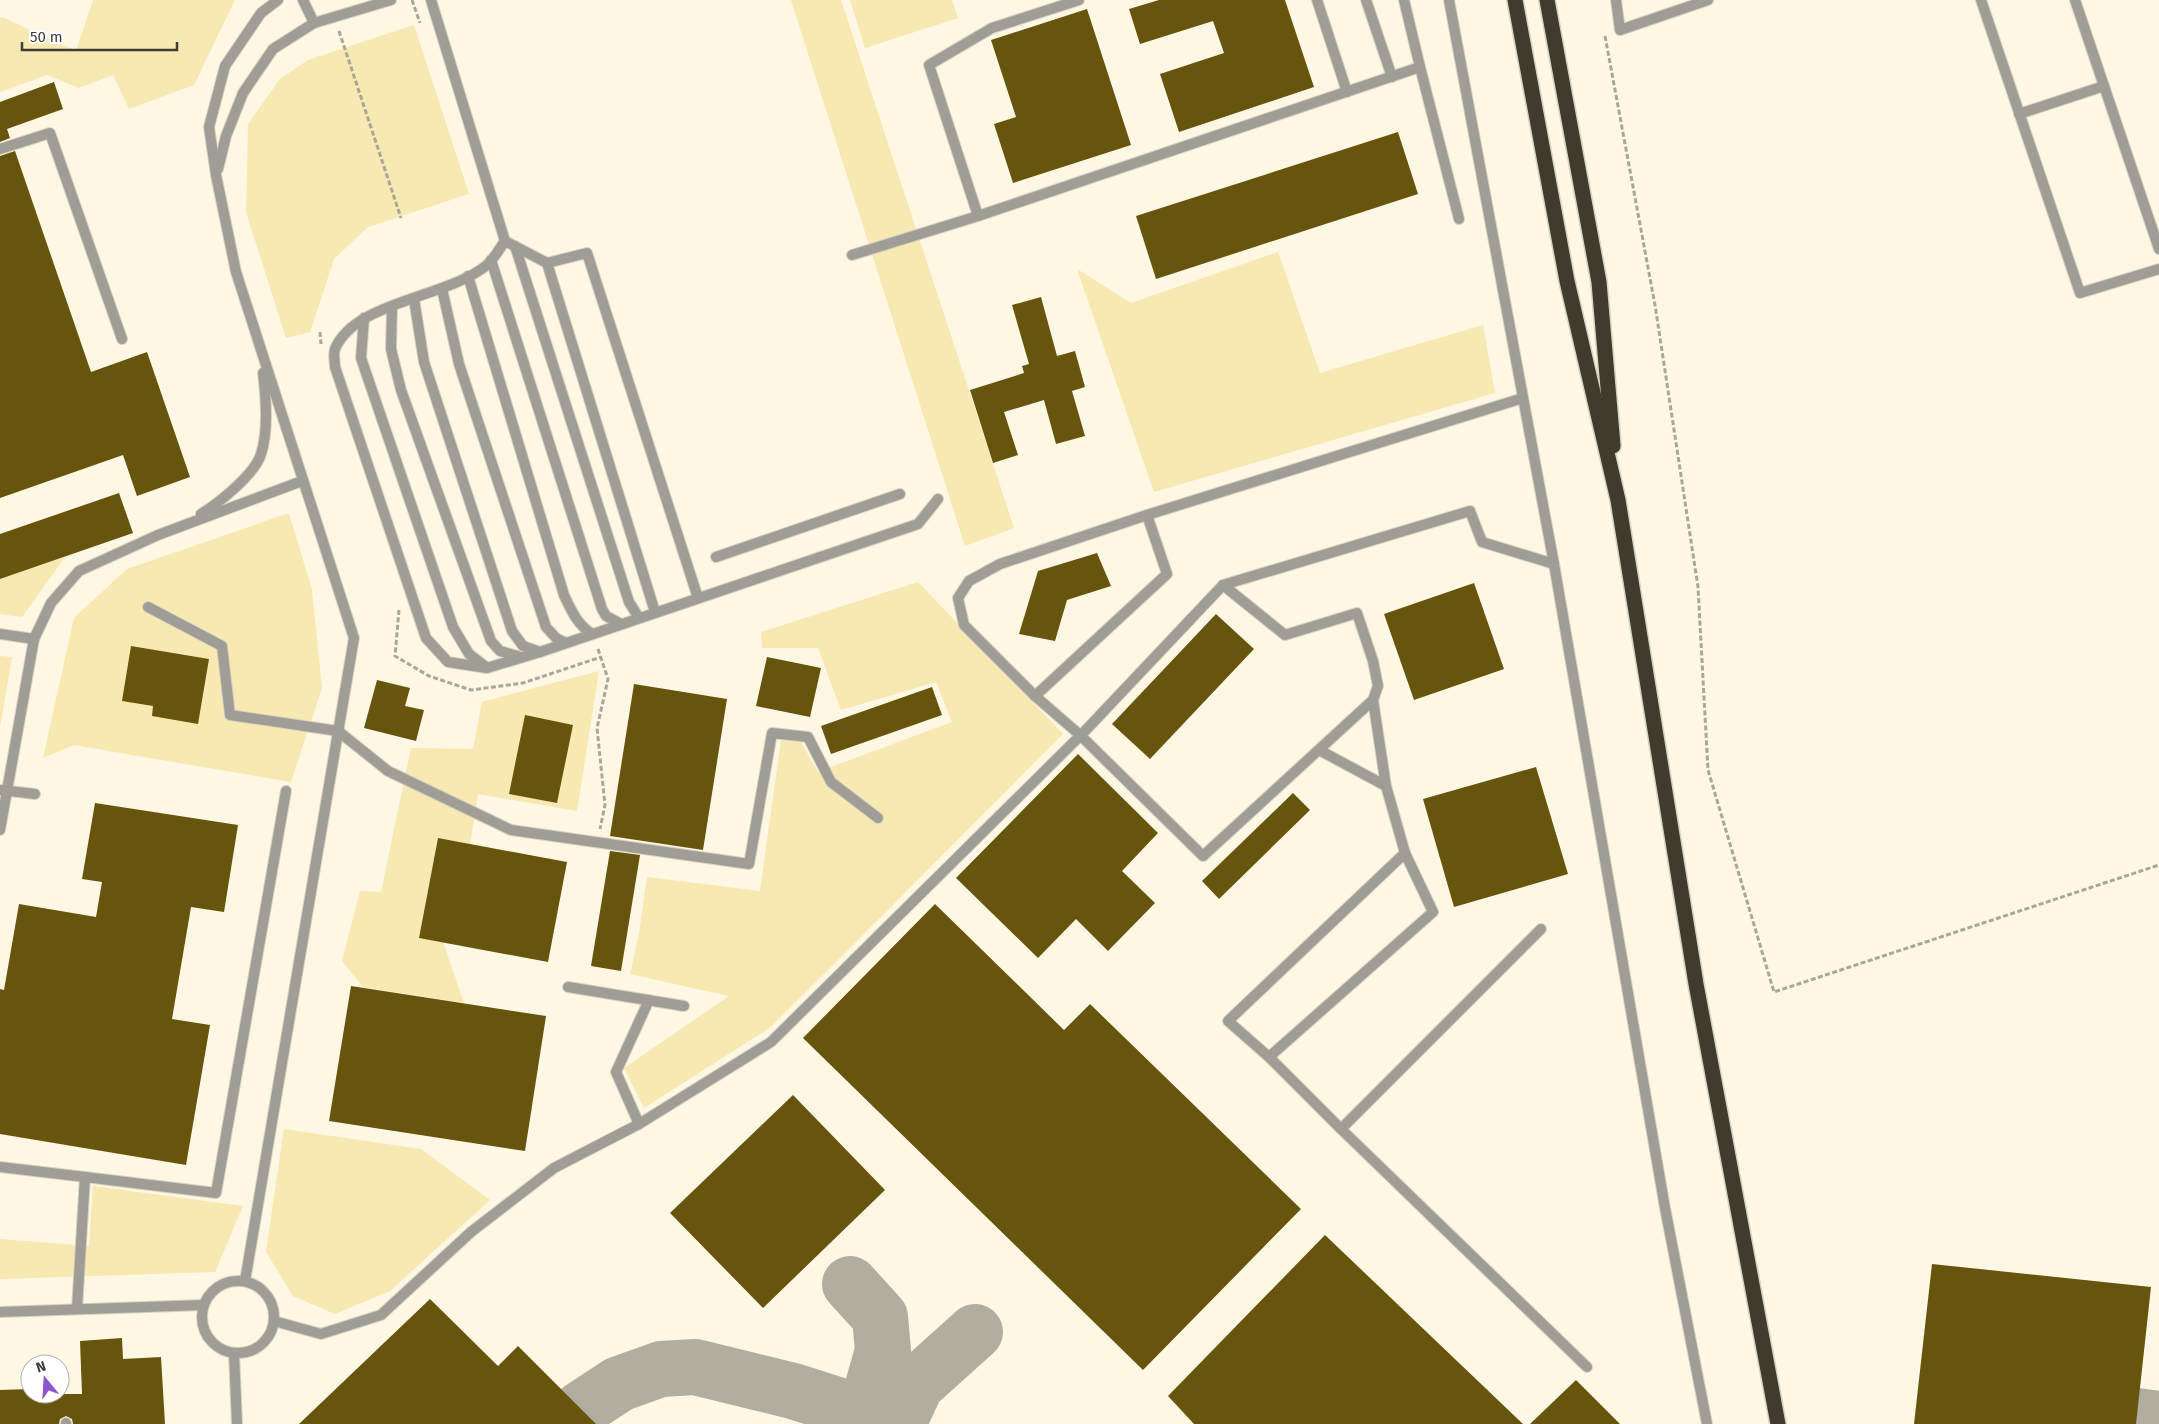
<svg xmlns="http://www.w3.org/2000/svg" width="2159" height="1424" font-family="'Fira Sans',sans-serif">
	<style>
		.green { fill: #f8e8b2 }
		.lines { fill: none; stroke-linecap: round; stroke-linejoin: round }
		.taxiway { stroke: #b2ae9f; stroke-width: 56 }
		.building { fill: #67550d }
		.lane-casing { stroke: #d7d2c1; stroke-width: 12 }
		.highway-casing { stroke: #d7d2c1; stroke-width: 18 }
		.path { stroke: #aaa698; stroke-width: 3; stroke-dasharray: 5 2.5; stroke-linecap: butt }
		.lane { stroke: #9f9d95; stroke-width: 10 }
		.highway { stroke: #403b2c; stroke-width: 15 }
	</style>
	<rect width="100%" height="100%" fill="#fdf7e4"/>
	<g class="green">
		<path d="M93,0H235L194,85L129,109L113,75L79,88L47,75L0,92V18L2,17L76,51Z"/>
		<path d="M791,0H841L1014,528L965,546Z"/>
		<path d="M850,0H952L958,18L865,48Z"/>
		<path d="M414,25L469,194L368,227L334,259L310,332L286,338L246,212L248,124L280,79L308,60Z"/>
		<path d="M1278,252L1320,373L1483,325L1495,393L1154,492L1077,269L1131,303Z"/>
		<path d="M289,513L312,590L322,688L291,782L74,745L43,758L74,618L127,569Z"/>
		<path d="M65,557L22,617L0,614V579Z"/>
		<path d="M918,582L1063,734L771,1027L644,1108L624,1068L729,996L630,974L639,934L647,877L760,891L781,740L801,742L818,772L952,722L936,682L841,710L818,648H762L761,632Z"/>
		<path d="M0,656L12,657L0,727Z"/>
		<path d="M599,671L577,811L478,794L470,844L438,838L419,938L443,942L464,1003L363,987L342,961L360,891L381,892L411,748L473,749L482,702Z"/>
		<path d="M284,1129L421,1149L490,1200L390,1291L335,1314L293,1296L266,1252Z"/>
		<path d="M93,1186L243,1206L215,1272L0,1279V1239L89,1246Z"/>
	</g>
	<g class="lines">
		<g class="taxiway">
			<path d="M850,1284L880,1317L883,1351L865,1414"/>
			<path d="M581,1409L619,1384L661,1369L695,1367L793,1391L865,1414L874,1424"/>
			<path d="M2137,1416L2159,1419"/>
			<path d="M898,1424L916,1385L975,1332"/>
		</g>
	</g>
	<g class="building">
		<path d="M1159,0H1285L1314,87L1179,132L1160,74L1224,53L1213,21L1140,44L1129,9Z"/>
		<path d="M1087,9L1131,145L1013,183L994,124L1016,117L991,40Z"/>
		<path d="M54,82L63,109L7,129L10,138L0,142V102Z"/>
		<path d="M1398,132L1418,194L1156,279L1136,216Z"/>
		<path d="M15,151L91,372L147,352L190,477L137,496L123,455L0,498V156Z"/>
		<path d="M1041,297L1057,356L1075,351L1085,387L1072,391L1085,436L1056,444L1044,400L1004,412L1018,455L993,463L970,390L1024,373L1022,366L1029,364L1012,305Z"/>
		<path d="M119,493L133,533L0,579V534Z"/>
		<path d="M1097,553L1111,586L1067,600L1055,641L1019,634L1038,571Z"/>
		<path d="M1474,583L1504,669L1414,700L1384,614Z"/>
		<path d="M1216,614L1254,649L1150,759L1112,724Z"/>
		<path d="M131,646L209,659L198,724L152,716L153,706L122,701Z"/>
		<path d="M767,657L821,668L810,717L756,706Z"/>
		<path d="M377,680L410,688L405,706L424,710L416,741L364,728Z"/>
		<path d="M634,684L727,699L703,850L610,836Z"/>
		<path d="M932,687L942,715L831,754L821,726Z"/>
		<path d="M525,715L573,725L557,803L509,794Z"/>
		<path d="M1078,754L1158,833L1122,871L1155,903L1108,951L1076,919L1038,958L956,878Z"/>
		<path d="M1536,767L1568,874L1454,907L1423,799Z"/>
		<path d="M1293,793L1310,810L1219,899L1202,881Z"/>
		<path d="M95,803L238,825L224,912L191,907L172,1019L210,1025L186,1165L0,1134V989L4,990L19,904L96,917L102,882L82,879Z"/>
		<path d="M438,838L567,862L548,962L419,938Z"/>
		<path d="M610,851L640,855L621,971L591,966Z"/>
		<path d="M935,904L1064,1030L1090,1004L1301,1209L1143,1370L803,1038Z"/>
		<path d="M351,986L546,1016L525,1151L329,1121Z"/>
		<path d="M793,1095L885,1190L763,1308L670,1213Z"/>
		<path d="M1325,1235L1523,1424H1194L1168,1396Z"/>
		<path d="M1932,1264L2151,1287L2136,1424H1914Z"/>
		<path d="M430,1299L498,1366L518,1346L596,1424H299Z"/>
		<path d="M122,1338L123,1359L161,1357L165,1424H73L72,1419L66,1416L60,1419L59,1424H0V1390L30,1389V1394H82L80,1341Z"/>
		<path d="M1576,1380L1620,1424H1530Z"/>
	</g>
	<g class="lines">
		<g class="lane-casing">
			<g id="lane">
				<path d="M303,0L314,23"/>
				<path d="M431,0L505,241L547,263L655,612"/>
				<path d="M1079,0L992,28L929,65L978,216L1420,67L1404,0"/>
				<path d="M1317,0L1347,92"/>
				<path d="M1366,0L1392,77"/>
				<path d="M1616,0L1620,30L1708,0"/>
				<path d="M1981,0L2080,293L2159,269"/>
				<path d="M2075,0L2159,249"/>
				<path d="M1420,67L1459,219"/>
				<path d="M2019,114L2104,86"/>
				<path d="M0,149L50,133L122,339"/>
				<path d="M218,169L226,136L243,93L273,49L314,23L391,0"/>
				<path d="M505,241C499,249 494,259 487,265C447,298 355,301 335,349C333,354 335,362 335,367L426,638L448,662L487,668L540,652L918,524L938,499"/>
				<path d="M515,246L629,602L639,618"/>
				<path d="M852,255L978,216"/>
				<path d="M491,260L602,609L606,616L621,624"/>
				<path d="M547,263L587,253L698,598"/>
				<path d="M468,276L564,595C572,612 577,624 592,634"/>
				<path d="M442,289L459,364L546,627L556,638L566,643"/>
				<path d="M414,299L424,362L512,631L523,646L540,652"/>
				<path d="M392,306L391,349L401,390L491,641L500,651L521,657"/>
				<path d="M364,318L361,358L453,627L469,654L486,667"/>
				<path d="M201,514C219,503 255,474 261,454C269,430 266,397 263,373"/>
				<path d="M1147,515L1167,574L1035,696L1080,735L1203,856L1373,700L1378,686L1373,661L1357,613L1285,635L1223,585"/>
				<path d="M716,557L900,494"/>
				<path d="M1554,564L1665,1208L1707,1424"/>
				<path d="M148,607L222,646L230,715L338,731L388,771L511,830L749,864L772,733L808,737L831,782L878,818"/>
				<path d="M0,634L34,639"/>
				<path d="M1035,696L964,625L958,598L969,581L1000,564L1147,515L1523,398"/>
				<path d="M1319,750L1386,786L1373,700"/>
				<path d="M1386,786L1405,853"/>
				<path d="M1,790L35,794"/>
				<path d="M0,830L34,639L51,603L79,571L158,535L302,481"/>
				<path d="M1541,929L1341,1129L1587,1367"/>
				<path d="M568,987L684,1006"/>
				<path d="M1269,1057L1433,912L1405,853L1228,1021L1269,1057L1341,1129"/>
				<path d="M639,1124L616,1072L649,1000"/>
				<path d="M0,1167L85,1177L77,1309"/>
				<path d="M85,1177L216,1193L286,791"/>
				<path d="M245,1281L354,638L236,272L216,175L209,127L225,66L261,13L278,0"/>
				<circle cx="238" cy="1317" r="36"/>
				<path d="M0,1312L204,1305"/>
				<path d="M274,1321L321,1334L381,1315L471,1232L554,1168L639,1124L771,1042L1085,731L1223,585L1470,511L1482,542L1554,564L1449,0"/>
				<path d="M234,1353L237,1424"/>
				<path d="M66,1423V1424"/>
			</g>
		</g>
		<g class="highway-casing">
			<g id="highway">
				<path d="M1515,0L1567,281L1618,500L1696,984L1778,1424"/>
				<path d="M1547,0L1599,282L1613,446"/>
			</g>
		</g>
		<g class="path">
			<path d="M412,0L420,23"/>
			<path d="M339,31L401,218"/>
			<path d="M1605,36L1655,305L1698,587L1708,770L1774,992L2159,865"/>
			<path d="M320,332L321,344"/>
			<path d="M399,610L395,656L429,676L471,690L523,683L601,657"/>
			<path d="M598,649L608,679L597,728L605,805L600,829"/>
		</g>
		<use href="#lane" class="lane"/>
		<use href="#highway" class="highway"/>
	</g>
	<g transform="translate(45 1379) rotate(342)"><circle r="24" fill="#ffffff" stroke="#b2b1ae"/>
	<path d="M0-4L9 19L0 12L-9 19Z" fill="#8f55cc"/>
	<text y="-8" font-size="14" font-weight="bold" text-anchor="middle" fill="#3f3d35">N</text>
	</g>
	<path d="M22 42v8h155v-8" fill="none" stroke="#3f3d35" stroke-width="2.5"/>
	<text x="30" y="42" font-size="15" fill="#3f3d35" stroke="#ffffff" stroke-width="4" paint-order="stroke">50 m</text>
</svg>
